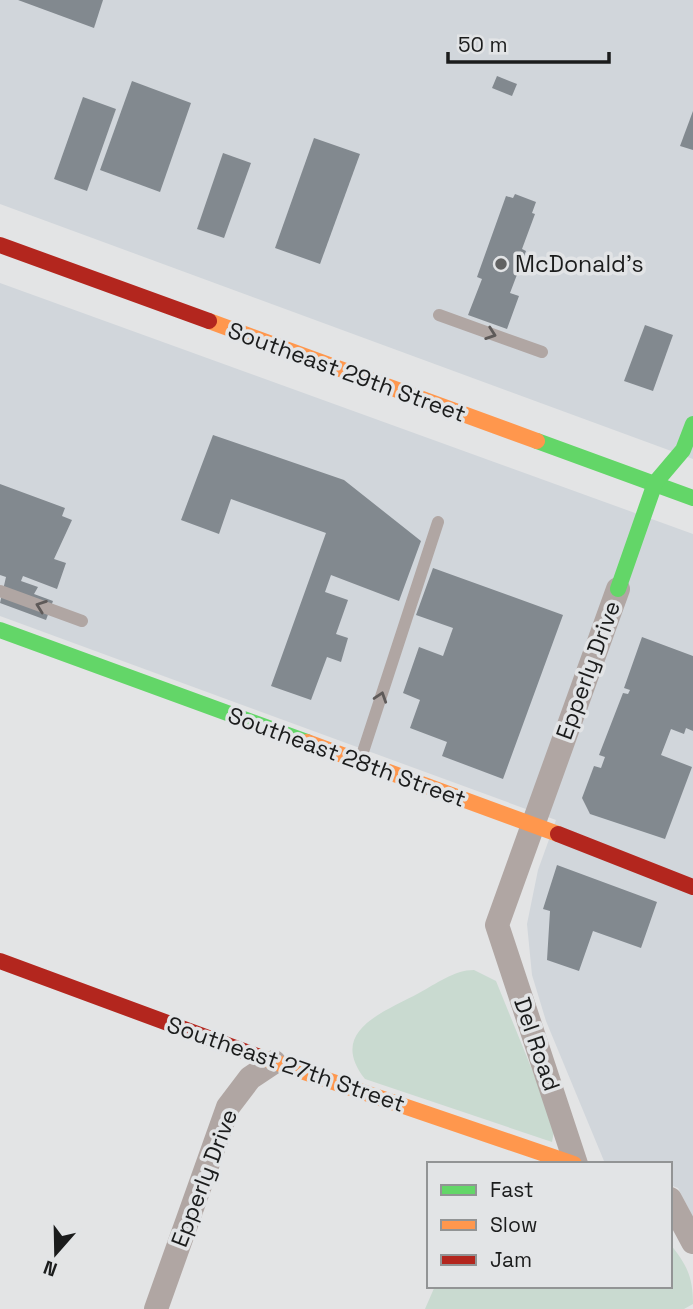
<svg xmlns="http://www.w3.org/2000/svg" width="693" height="1309" font-family="'Space Grotesk',sans-serif">
	<style>
		.built { fill: #d1d6db }
		.green { fill: #c9dad0 }
		.building { fill: #82898f }
		.lines { fill: none; stroke-linecap: round; stroke-linejoin: round }
		.lane { stroke: #b0a6a3; stroke-width: 12 }
		.street { stroke: #b0a6a3; stroke-width: 24 }
		.fast { stroke: #63d668; stroke-width: 16 }
		.slow { stroke: #ff974d; stroke-width: 16 }
		.jam { stroke: #b3261e; stroke-width: 16 }
		.oneway { stroke: #5e5a59 }
		.poi-dot { fill: #616262; stroke: #e2e4e6; stroke-width: 2.5 }
		.labels { text-anchor: middle; stroke-width: 7; stroke-linejoin: round; paint-order: stroke }
		.poi-label { font-size: 23px; fill: #1b1c1c; stroke: #e2e4e6; text-anchor: start }
		.street-label { font-size: 23px; fill: #1b1c1c; stroke: #e2e4e6 }
	</style>
	<rect width="100%" height="100%" fill="#e3e4e5"/>
	<g class="built">
		<path d="M0,0H693V459L0,204Z"/>
		<path d="M0,283L693,534V1218L678,1188L670,1185V1164H612L604,1161L546,1021L532,975L527,924L538,870L556,820L0,616Z"/>
	</g>
	<g class="green">
		<path d="M474,970L496,981L555,1126L552,1142L365,1079C327,1031 384,1012 419,993C436,984 454,970 474,970Z"/>
		<path d="M670,1244C687,1265 693,1277 693,1304L684,1309H425L435,1286H670Z"/>
	</g>
	<g class="building">
		<path d="M18,0H103L94,28Z"/>
		<path d="M497,76L517,84L512,96L492,88Z"/>
		<path d="M132,81L191,103L160,192L100,170Z"/>
		<path d="M83,97L116,109L87,191L54,179Z"/>
		<path d="M693,111V150L680,146Z"/>
		<path d="M314,138L360,154L320,264L275,248Z"/>
		<path d="M223,153L251,163L224,238L197,229Z"/>
		<path d="M515,194L536,202L532,213L535,214L522,249L526,251L510,293L519,296L507,329L468,315L482,279L477,277L506,196L513,198Z"/>
		<path d="M645,325L673,335L653,391L624,381Z"/>
		<path d="M213,435L344,480L421,541L399,601L331,575L325,592L348,600L336,634L348,638L341,662L327,657L311,700L271,686L326,533L231,499L219,534L181,520Z"/>
		<path d="M0,484L65,508L62,516L72,520L54,559L66,563L57,589L23,576L21,581L38,587L34,594L53,601L46,620L0,603L6,577L0,575Z"/>
		<path d="M433,568L563,615L503,779L442,756L447,742L410,728L420,700L403,693L419,647L443,656L453,628L416,615Z"/>
		<path d="M642,637L693,656V731L686,728L684,734L671,729L661,755L692,767L665,839L590,814L582,798L594,766L601,768L605,757L599,755L623,693L628,694L630,690L624,688Z"/>
		<path d="M557,865L657,902L641,948L593,931L579,971L547,960L550,911L543,909Z"/>
	</g>
	<g class="lines">
		<g class="lane">
			<path d="M439,315L542,352"/>
			<path d="M0,591L82,621"/>
			<path d="M361,758L438,522"/>
		</g>
		<g class="street">
			<path d="M576,1164L497,925L618,589"/>
			<path d="M670,1199L693,1242"/>
			<path d="M156,1309L228,1107L250,1078L274,1062"/>
		</g>
		<g class="fast">
			<path d="M537,441L693,498"/>
			<path d="M618,589L655,483L683,450L693,424"/>
			<path d="M0,630L307,742"/>
		</g>
		<g class="slow">
			<path d="M209,321L537,441"/>
			<path d="M307,742L558,834"/>
			<path d="M257,1056L574,1164"/>
		</g>
		<g class="jam">
			<path d="M0,245L209,321"/>
			<path d="M558,834L693,887"/>
			<path d="M0,961L257,1056"/>
		</g>
	</g>
	<defs><path id="oneway-chevron" d="M-2-3.5L2.5 0L-2 3.5" fill="none" stroke-width="1.6" stroke-linecap="round" stroke-linejoin="round" transform="scale(1.75)"/></defs>
	<g class="oneway">
		<use href="#oneway-chevron" transform="translate(491 334) rotate(19)"/>
		<use href="#oneway-chevron" transform="translate(41 606) rotate(-160)"/>
		<use href="#oneway-chevron" transform="translate(381 697) rotate(-72)"/>
	</g>
	<circle class="poi-dot" cx="501" cy="264" r="7"/>
	<g class="labels">
		<g class="poi-label">
			<text x="515" y="272">McDonald's</text>
		</g>
		<g class="street-label">
			<text transform="translate(347 372) rotate(20)" y="8">Southeast 29th Street</text>
			<text transform="translate(588 670) rotate(-70)" y="8">Epperly Drive</text>
			<text transform="translate(347 757) rotate(20)" y="8">Southeast 28th Street</text>
			<text transform="translate(537 1044) rotate(71)" y="8">Del Road</text>
			<text transform="translate(286 1064) rotate(19)" y="8">Southeast 27th Street</text>
			<text transform="translate(204 1178) rotate(-69)" y="8">Epperly Drive</text>
		</g>
	</g>
	<rect x="427" y="1162" width="245" height="126" fill="#e2e4e6" stroke="#929495" stroke-width="2"/>
	<rect x="441" y="1185" width="35" height="10" fill="#63d668" stroke="#929495" stroke-width="2"/>
	<text x="490" y="1197" font-size="21" fill="#1b1c1c">Fast</text>
	<rect x="441" y="1220" width="35" height="10" fill="#ff974d" stroke="#929495" stroke-width="2"/>
	<text x="490" y="1232" font-size="21" fill="#1b1c1c">Slow</text>
	<rect x="441" y="1255" width="35" height="10" fill="#b3261e" stroke="#929495" stroke-width="2"/>
	<text x="490" y="1267" font-size="21" fill="#1b1c1c">Jam</text>
	<g transform="translate(56 1253) rotate(200)" stroke="#e2e4e6" stroke-width="5" paint-order="stroke">
	<path d="M0-5L12 26L0 18L-12 26Z" fill="#1b1c1c"/>
	<text y="-10" font-size="19" font-weight="bold" text-anchor="middle" fill="#1b1c1c">N</text>
	</g>
	<path d="M448 52v10h161v-10" fill="none" stroke="#1b1c1c" stroke-width="3.5"/>
	<text x="458" y="52" font-size="21" fill="#1b1c1c" stroke="#e2e4e6" stroke-width="5" paint-order="stroke">50 m</text>
</svg>
